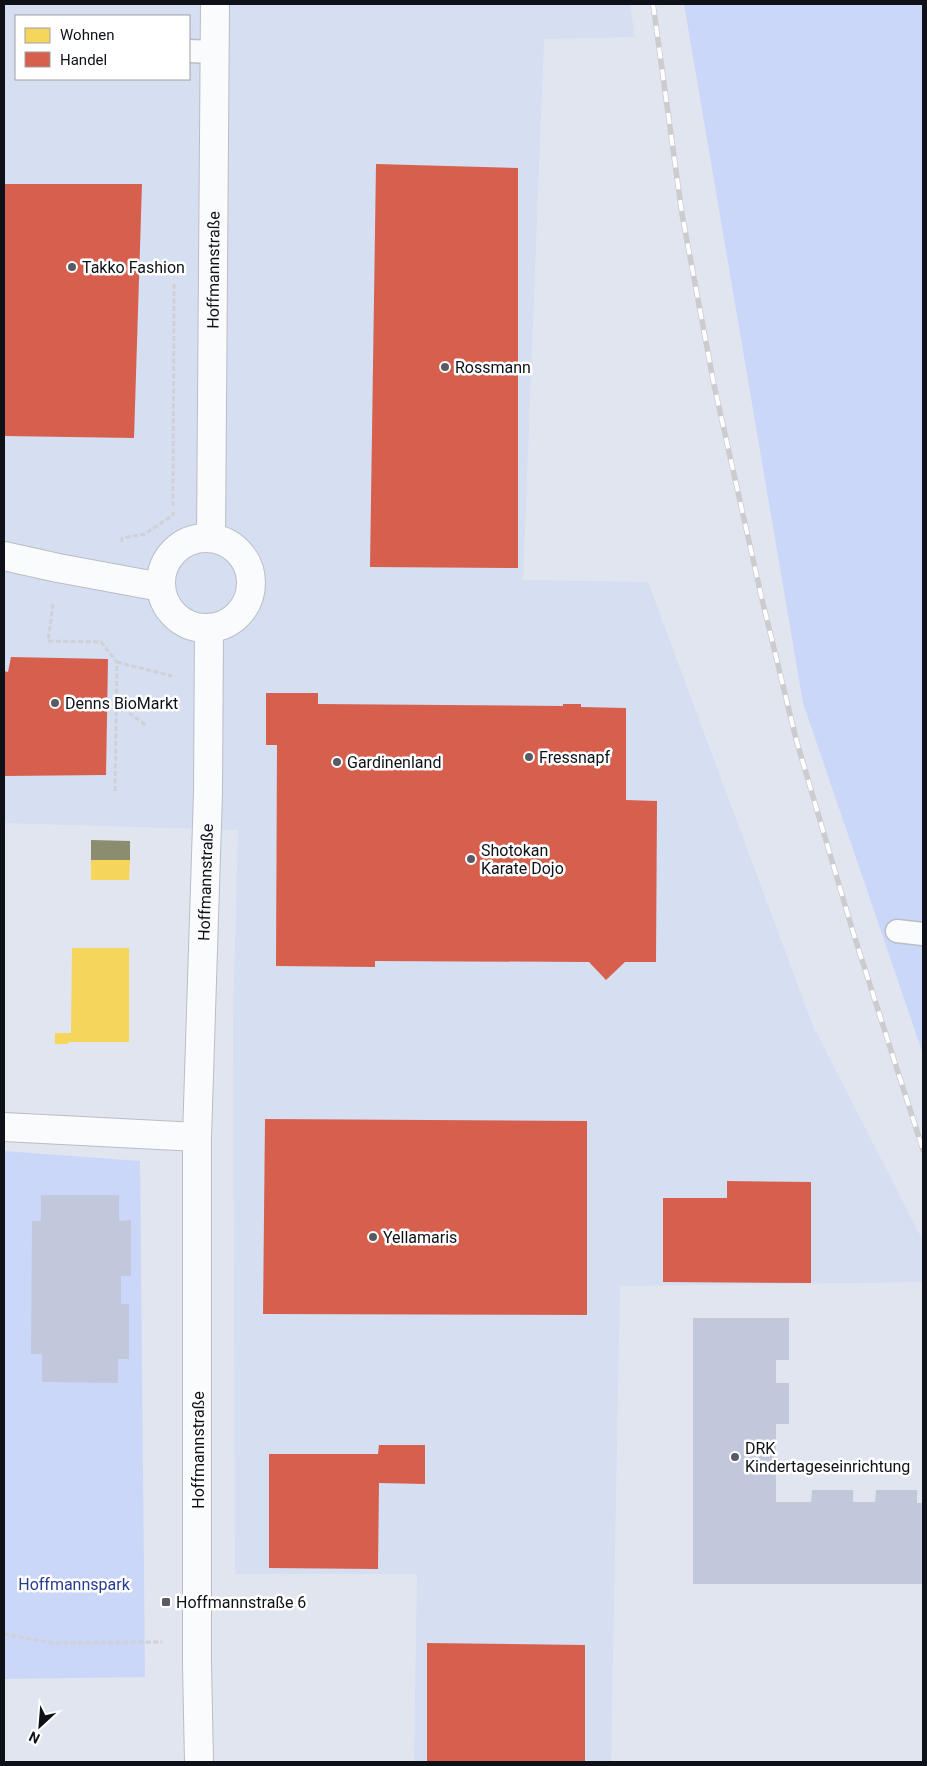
<svg xmlns="http://www.w3.org/2000/svg" width="927" height="1766" font-family="Roboto,sans-serif">
	<style>
		.built { fill: #d6def2; fill-rule: evenodd }
		.green { fill: #cbd7f8 }
		.homes { fill: #f6d55c }
		.shops { fill: #d6604d }
		.industry { fill: #8c8c6e }
		.building { fill: #c1c8db }
		.lines { fill: none; stroke-linecap: round; stroke-linejoin: round }
		.service-casing { stroke: #babdc6; stroke-width: 25 }
		.minor-casing { stroke: #babdc6; stroke-width: 30 }
		.path { stroke: #d0d1d5; stroke-width: 3; stroke-dasharray: 5 2.5; stroke-linecap: butt }
		.service { stroke: #fafbfd; stroke-width: 22 }
		.minor { stroke: #fafbfd; stroke-width: 28 }
		.rail-casing { stroke: #ccccd0; stroke-width: 5.5 }
		.rail { stroke: #fff; stroke-width: 4; stroke-dasharray: 11; stroke-linecap: butt }
		.poi-dot { fill: #585b64; stroke: #fff; stroke-width: 2 }
		.labels { text-anchor: middle; stroke-width: 5; stroke-linejoin: round; paint-order: stroke }
		.poi-label { font-size: 16px; fill: #0e1118; stroke: #fff; text-anchor: start }
		.street-label { font-size: 16px; fill: #0e1118; stroke: #fff }
		.park-label { font-size: 16px; fill: #283c8f; stroke: #fff }
	</style>
	<rect width="100%" height="100%" fill="#e0e5f0"/>
	<path class="built" d="M4,4H630L635,37L544,39L523,580L648,582L813,1026L923,1241V1282L620,1286L611,1762H414L417,1574H235L233,1020L238,830L4,823ZM16,16H189V79H16Z"/>
	<g class="green">
		<path d="M684,4H923V1054L803,703Z"/>
		<path d="M4,1151L140,1161L145,1677L4,1679Z"/>
	</g>
	<g class="homes">
		<path d="M91,860H130L129,880H91Z"/>
		<path d="M72,948H129V1042H68V1044H55V1033H71Z"/>
	</g>
	<g class="shops">
		<path d="M376,164L518,168V568L370,567Z"/>
		<path d="M4,184H142L134,438L4,436Z"/>
		<path d="M11,657L108,659L106,775L4,776V671L8,672Z"/>
		<path d="M266,693H318V704L563,706V704H581V707L626,708V800L657,801L656,962H625L606,980L589,962L375,961V967L276,966L277,745H266Z"/>
		<path d="M265,1119L587,1121V1315L263,1314Z"/>
		<path d="M727,1181L811,1182V1283L663,1282V1198H727Z"/>
		<path d="M379,1445H425V1484L379,1483L378,1569L269,1568V1454H378Z"/>
		<path d="M427,1643L585,1645V1762H427Z"/>
	</g>
	<path class="industry" d="M91,840L130,841V860H91Z"/>
	<g class="building">
		<path d="M41,1195H119V1221L131,1220V1276H121V1304H129V1359H118V1383L42,1382V1354H31L32,1221H41Z"/>
		<path d="M693,1318H789V1360H776V1383H789V1424H776V1502H811L812,1490H853V1502H875L876,1490H917V1503H923V1584H693Z"/>
	</g>
	<g class="lines">
		<g class="service-casing">
			<g id="service">
				<path d="M189,51L215,52"/>
				<path d="M897,931L923,934"/>
			</g>
		</g>
		<g class="minor-casing">
			<g id="minor">
				<path id="s1" d="M211,538L215,4"/>
				<circle cx="206" cy="583" r="45"/>
				<path d="M4,556L58,568L161,587"/>
				<path d="M4,1127L197,1137"/>
				<path id="s2" d="M199,1762L197,1665V1137L208,793L209,628"/>
			</g>
		</g>
		<g class="path">
			<path d="M173,506L174,284"/>
			<path d="M122,542V538L145,534L173,515V512"/>
			<path d="M53,604L48,641L101,642L117,662L115,791"/>
			<path d="M117,662L172,676"/>
			<path d="M117,704L147,726"/>
			<path d="M4,1634L53,1643L162,1642"/>
		</g>
		<use href="#service" class="service"/>
		<use href="#minor" class="minor"/>
		<g class="rail-casing">
			<path id="rail" d="M653,4L682,214L714,385L761,595L796,739L853,932L923,1150"/>
		</g>
		<use href="#rail" class="rail"/>
	</g>
	<g class="poi-dot">
		<circle cx="72" cy="267" r="5"/>
		<circle cx="445" cy="367" r="5"/>
		<circle cx="55" cy="703" r="5"/>
		<circle cx="529" cy="757" r="5"/>
		<circle cx="337" cy="762" r="5"/>
		<circle cx="471" cy="859" r="5"/>
		<circle cx="373" cy="1237" r="5"/>
		<circle cx="735" cy="1457" r="5"/>
		<rect x="161" y="1597" width="10" height="10" rx="2.5"/>
	</g>
	<g class="labels">
		<g class="poi-label">
			<text x="82" y="273">Takko Fashion</text>
			<text x="455" y="373">Rossmann</text>
			<text x="65" y="709">Denns BioMarkt</text>
			<text x="539" y="763">Fressnapf</text>
			<text x="347" y="768">Gardinenland</text>
			<text x="481" y="856">Shotokan<tspan x="481" dy="18">Karate Dojo</tspan></text>
			<text x="383" y="1243">Yellamaris</text>
			<text x="745" y="1454">DRK<tspan x="745" dy="18">Kindertageseinrichtung</tspan></text>
			<text x="176" y="1608">Hoffmannstraße 6</text>
		</g>
		<g class="street-label">
			<text dy="6" stroke="none"><textPath href="#s1" startOffset="268">Hoffmannstraße</textPath></text>
			<text dy="6" stroke="none"><textPath href="#s2" startOffset="880">Hoffmannstraße</textPath></text>
			<text transform="translate(198 1450) rotate(-90)" y="6">Hoffmannstraße</text>
		</g>
		<g class="park-label">
			<text x="74" y="1590">Hoffmannspark</text>
		</g>
	</g>
	<rect width="927" height="1766" fill="none" stroke="#0e1118" stroke-width="10"/>
	<rect x="15" y="15" width="175" height="65" fill="#ffffff" stroke="#9fa0a3"/>
	<rect x="25" y="28" width="25" height="15" fill="#f6d55c" stroke="#9fa0a3"/>
	<text x="60" y="40" font-size="15" fill="#0e1118">Wohnen</text>
	<rect x="25" y="52" width="25" height="15" fill="#d6604d" stroke="#9fa0a3"/>
	<text x="60" y="65" font-size="15" fill="#0e1118">Handel</text>
	<g transform="translate(40 1726) rotate(206)" stroke="#ffffff" stroke-width="4" paint-order="stroke">
	<path d="M0-4L9 19L0 12L-9 19Z" fill="#0e1118"/>
	<text y="-8" font-size="14" font-weight="bold" text-anchor="middle" fill="#0e1118">N</text>
	</g>
</svg>
